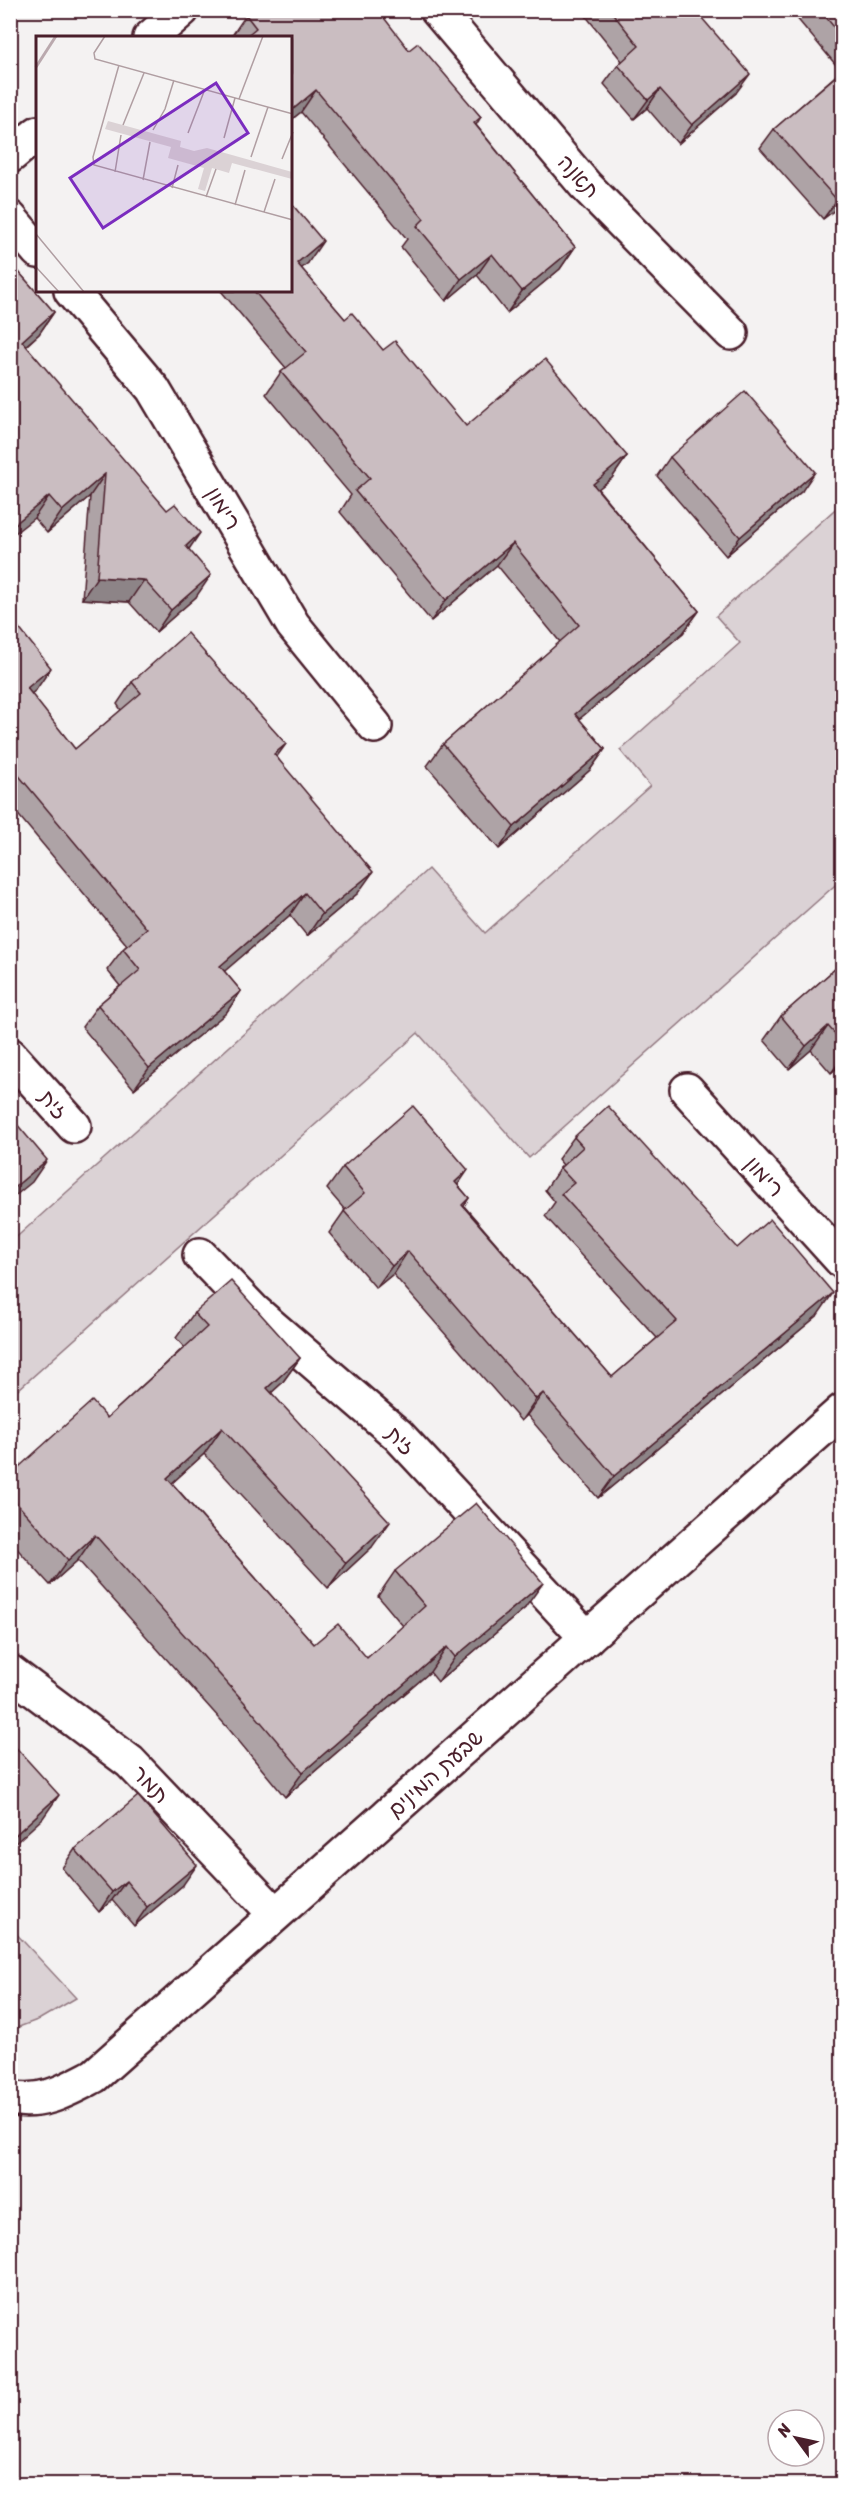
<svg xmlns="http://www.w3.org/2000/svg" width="853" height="2495" font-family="Sriracha,'Playpen Sans Hebrew',sans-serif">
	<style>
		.green { fill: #dbd2d5; stroke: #927880; stroke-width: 1.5 }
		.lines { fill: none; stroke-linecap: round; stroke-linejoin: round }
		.minor-casing { stroke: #4a1f2b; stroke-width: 38 }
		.minor { stroke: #fff; stroke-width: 33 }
		.wall { fill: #aea3a6; stroke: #4a1f2b; stroke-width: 1.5 }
		.shaded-wall { fill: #8d8487; stroke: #4a1f2b; stroke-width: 1.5 }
		.building { fill: #cabdc1; stroke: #4a1f2b; stroke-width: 1.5 }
		.labels { text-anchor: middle; stroke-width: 5; stroke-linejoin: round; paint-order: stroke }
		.street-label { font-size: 22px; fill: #4a1f2b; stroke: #fff }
		.inset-river { fill: none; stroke: #baa9ae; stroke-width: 3 }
		.inset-road { fill: none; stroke: #b09ea2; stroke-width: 1.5 }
		.view { fill: #7b2cbf; fill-opacity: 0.15; stroke: #7b2cbf; stroke-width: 3 }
		.inset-edge { fill: none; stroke: #4a1f2b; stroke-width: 3 }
	</style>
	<rect width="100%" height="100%" fill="#f4f2f2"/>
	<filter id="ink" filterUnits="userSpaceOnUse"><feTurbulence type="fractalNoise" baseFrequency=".0167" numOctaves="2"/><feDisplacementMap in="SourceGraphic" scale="12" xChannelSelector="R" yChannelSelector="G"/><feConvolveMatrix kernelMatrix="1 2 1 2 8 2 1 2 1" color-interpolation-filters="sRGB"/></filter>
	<g filter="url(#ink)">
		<g class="green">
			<path d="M842,503V879L529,1158L418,1033L11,1396V1242L428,869L485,933L650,786L620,750L740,643L716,616Z"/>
			<path d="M11,1928L76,1998L40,2019L11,2030Z"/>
		</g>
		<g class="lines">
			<g class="minor-casing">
				<g id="minor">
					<path d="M437,10L585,185L731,333"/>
					<path d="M150,38L182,10"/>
					<path d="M10,156L38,133"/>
					<path d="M10,218L38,251"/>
					<path d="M71,291L153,389L293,625L375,726"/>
					<path d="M10,1055L74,1126"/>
					<path d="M687,1090L842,1261"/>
					<path d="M200,1255L254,1311L398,1435L587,1638"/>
					<path d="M10,1672L130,1762L275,1914"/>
					<path d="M10,2098C42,2105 67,2090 94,2076L842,1411"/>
				</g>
			</g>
			<use href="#minor" class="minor"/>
		</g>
		<g class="wall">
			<path d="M581,10H695L736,93L678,144L647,108L634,119L604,84L618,65L622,61Z"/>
			<path d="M790,10H843V216L836,209L823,219L760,148L774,129L841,71Z"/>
			<path d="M246,15L409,50L481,117L476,125L575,247L560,269L507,313L477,275L446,301L401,247L407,239L301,112L291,120V38L231,37Z"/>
			<path d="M291,203L308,263L301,268L345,319L383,350L466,426L627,456L612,478L598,489L699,611L683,633L579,719L605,749L590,770L499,849L427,766L443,744L560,642L497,565L431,621L340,512L351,495L266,394L281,372L286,368L221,291H291Z"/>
			<path d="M10,262L54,312L39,334L26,346L189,549L196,597L156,632L129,602L82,599L90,496L47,533L34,518Z"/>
			<path d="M670,457L802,491L726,556L657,476Z"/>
			<path d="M10,617L36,690L31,694L75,749L121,710L117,704L132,682L277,757L358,893L307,936L290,915L224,971L241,991L226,1013L134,1089L82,1027L98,1005L120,986L107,970L123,949L127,945L10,805Z"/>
			<path d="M843,962V1063L831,1073L811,1050L789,1069L764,1040L781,1016Z"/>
			<path d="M574,1137L737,1248L817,1316L598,1498L527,1415L521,1421L393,1274L376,1288L329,1233L345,1210L327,1189L343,1167L458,1185L469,1198L464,1206L612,1377L657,1338L545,1216L555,1202L545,1190L560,1168L563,1165L558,1159Z"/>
			<path d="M194,1313L300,1358L282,1383L271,1393L372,1547L328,1588L204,1454L172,1483L314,1644L367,1658L403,1626L378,1596L395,1571L525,1608L438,1682L430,1672L285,1797L228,1728L78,1560L50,1585L10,1541V1475L107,1418L184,1347L176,1338Z"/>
			<path d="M75,1849L183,1885L134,1926L112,1900L99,1912L62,1868Z"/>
		</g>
		<g class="shaded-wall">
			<path d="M750,74L736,93L678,144L692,125Z"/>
			<path d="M660,89L647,108L634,119L648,100Z"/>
			<path d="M316,90L301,112L291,120V111Z"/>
			<path d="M843,195V199L836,209L823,219L837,200Z"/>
			<path d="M323,241L308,263L291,277L297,263Z"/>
			<path d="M575,247L560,269L507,313L522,291Z"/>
			<path d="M492,254L477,275L446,301L461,279Z"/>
			<path d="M54,312L39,334L10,359L22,341Z"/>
			<path d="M627,456L612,478L578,505L593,484Z"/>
			<path d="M815,472L802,491L726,556L740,537Z"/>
			<path d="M105,474L90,496L47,533L62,511Z"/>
			<path d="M49,496L34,518L10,537V528Z"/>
			<path d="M200,533L185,555L186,546Z"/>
			<path d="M513,543L497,565L431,621L446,600Z"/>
			<path d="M211,575L196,597L156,632L171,610Z"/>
			<path d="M97,577L144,580L129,602L82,599Z"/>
			<path d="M699,611L683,633L560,735L575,714Z"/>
			<path d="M51,668L36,690L11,710L27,688Z"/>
			<path d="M286,744L270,766L274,754Z"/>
			<path d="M605,749L590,770L499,849L514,827Z"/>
			<path d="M373,872L358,893L307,936L322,914Z"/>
			<path d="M305,893L290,915L205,988L220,966Z"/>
			<path d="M241,991L226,1013L134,1089L149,1068Z"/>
			<path d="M828,1026L811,1050L789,1069L806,1046Z"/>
			<path d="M843,1057V1063L831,1073Z"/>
			<path d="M47,1160L32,1182L10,1200V1191Z"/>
			<path d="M468,1170L453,1192L455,1182Z"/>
			<path d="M408,1251L393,1274L376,1288L392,1266Z"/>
			<path d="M833,1293L817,1316L598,1498L614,1476Z"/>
			<path d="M300,1358L282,1383L249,1413L267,1388Z"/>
			<path d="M543,1393L527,1415L521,1421L536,1399Z"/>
			<path d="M222,1428L204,1454L150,1503L167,1478Z"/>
			<path d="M390,1522L372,1547L328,1588L346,1563Z"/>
			<path d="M95,1535L78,1560L50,1585L68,1560Z"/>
			<path d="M543,1583L525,1608L438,1682L455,1657Z"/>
			<path d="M447,1647L430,1672L285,1797L303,1772Z"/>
			<path d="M59,1795L43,1818L10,1848V1840L13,1837Z"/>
			<path d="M197,1865L183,1885L134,1926L147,1907Z"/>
			<path d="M126,1881L112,1900L99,1912L112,1892Z"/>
		</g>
		<g class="building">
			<path d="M252,10H378L409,50L418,43L481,117L474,123L575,247L522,291L492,254L461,279L417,226L424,219L316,90L291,111V38H244L256,28L246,15Z"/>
			<path d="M610,10H695L750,74L692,125L660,89L648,100L618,65L639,46Z"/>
			<path d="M820,10H843V38Z"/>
			<path d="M843,70V195L837,200L774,129Z"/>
			<path d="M291,203L323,241L297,263L345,319L352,313L383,350L395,341L466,426L545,359L627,456L593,484L699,611L575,714L605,749L514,827L443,744L579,625L513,543L446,600L355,491L370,478L281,372L306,352L254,291H291Z"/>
			<path d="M10,262L54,312L22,341L167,510L175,504L200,533L186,546L211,575L171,610L144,580L97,577L105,474L62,511L49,496L10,528Z"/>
			<path d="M745,391L815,472L740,537L670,457Z"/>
			<path d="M10,617L51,668L27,688L75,749L141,693L132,682L187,633L286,744L274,754L373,872L322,914L305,893L220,966L241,991L149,1068L98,1005L140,970L123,949L147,929L10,765Z"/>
			<path d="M843,962V1043L828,1026L806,1046L781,1016Z"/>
			<path d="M413,1106L468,1170L455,1182L469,1198L462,1205L612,1377L677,1321L561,1194L574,1183L560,1168L583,1147L574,1137L608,1106L737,1248L770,1219L833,1293L614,1476L543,1393L536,1399L408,1251L392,1266L344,1211L365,1193L343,1167Z"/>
			<path d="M10,1116L47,1160L10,1191Z"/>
			<path d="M231,1281L300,1358L267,1388L390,1522L346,1563L222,1428L167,1478L314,1644L338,1624L367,1658L425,1606L395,1571L476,1503L543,1583L455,1657L447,1647L303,1772L245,1703L95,1535L68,1560L10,1496V1475L92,1401L107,1418L207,1327L194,1313Z"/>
			<path d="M10,1741L59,1795L13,1837L10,1835Z"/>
			<path d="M138,1796L197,1865L147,1907L126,1881L112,1892L75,1849Z"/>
		</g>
	</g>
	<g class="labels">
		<g class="street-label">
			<text transform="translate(579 176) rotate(48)" y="8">תאנה</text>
			<text transform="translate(224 508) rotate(59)" y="8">רימון</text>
			<text transform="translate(54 1104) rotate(48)" y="8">זית</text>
			<text transform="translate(765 1176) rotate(48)" y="8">רימון</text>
			<text transform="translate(401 1440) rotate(44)" y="8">זית</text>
			<text transform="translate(435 1773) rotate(-42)" y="8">שבעת המינים</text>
			<text transform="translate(151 1784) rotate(46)" y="8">תמר</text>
		</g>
	</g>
	<g transform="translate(36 36)">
		<rect width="256" height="256" fill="#f4f2f2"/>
		<path d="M72,85L145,105L144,111L158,115L171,112L256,136V143L196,127L193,137L176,132L169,155L162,153L168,132L132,122L135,111L69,93Z" fill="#dbd2d5"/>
		<path class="inset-river" d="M0,31L20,0"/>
		<path class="inset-road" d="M69,0L58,17L59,23L257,78M83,29L57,121L58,129L257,184M203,63L227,0M87,89L108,37M117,94L129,73L138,44M152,97L169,53M188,102L199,62M215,121L232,71M246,123L257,96M79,136L85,99M107,144L114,106M136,152L142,129M170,161L180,133M199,169L209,134M228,176L239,143M0,198L48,256M0,231L23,256"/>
		<path class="view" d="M180,47L212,97L67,192L34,142Z"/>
		<rect width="256" height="256" class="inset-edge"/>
	</g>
	<rect width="853" height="2495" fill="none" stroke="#fff" stroke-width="36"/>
	<rect x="18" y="18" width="817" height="2459" fill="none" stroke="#4a1f2b" stroke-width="2" filter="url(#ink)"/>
	<g transform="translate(796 2438) rotate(303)"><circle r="28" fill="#ffffff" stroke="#b7a5aa" stroke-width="1.5"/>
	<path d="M0-4.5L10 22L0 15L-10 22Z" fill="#4a1f2b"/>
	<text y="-9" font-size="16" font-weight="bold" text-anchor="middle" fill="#4a1f2b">N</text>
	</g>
</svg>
